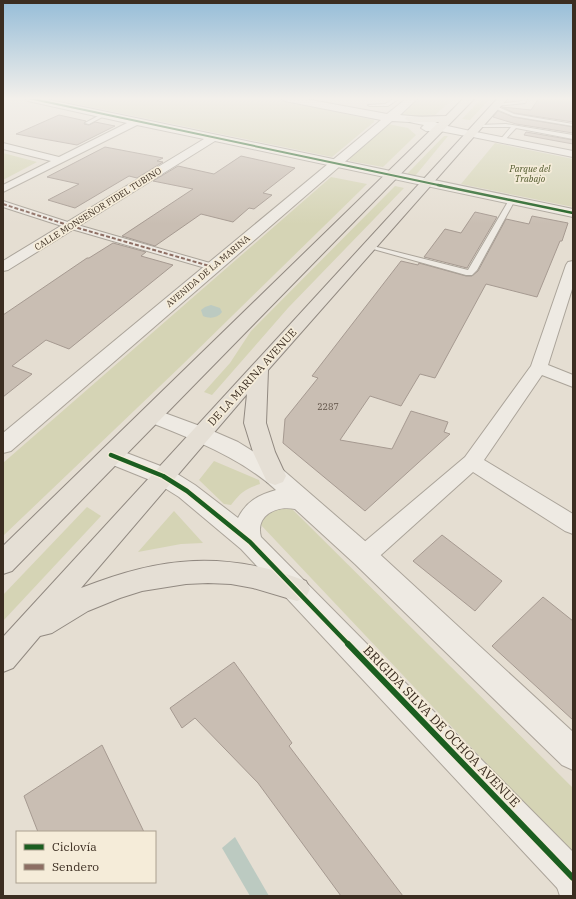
<svg xmlns="http://www.w3.org/2000/svg" width="576" height="899" font-family="'IBM Plex Serif',serif">
	<style>
		.green { fill: #d5d4b5 }
		.water { fill: #bccac1 }
		.building { fill: #c9beb3; stroke: #a69a91 }
		.lines { fill: none; stroke-linecap: round; stroke-linejoin: round }
		.service-casing { stroke: #aba49a; stroke-width: 2 }
		.pedestrian-casing { stroke: #aba49a; stroke-width: 2 }
		.minor-casing { stroke: #aba49a; stroke-width: 2 }
		.tertiary-casing { stroke: #aba49a; stroke-width: 2 }
		.primary-casing { stroke: #918981; stroke-width: 2 }
		.service { fill: #eeeae3; fill-rule: evenodd }
		.pedestrian { fill: #eeeae3; fill-rule: evenodd }
		.minor { fill: #eeeae3; fill-rule: evenodd }
		.tertiary { fill: #eeeae3; fill-rule: evenodd }
		.primary { fill: #e5dfd5; fill-rule: evenodd }
		.quiet { stroke: #8d6e63; stroke-width: 2; stroke-dasharray: 4 2; stroke-linecap: butt }
		.cycleway-far3-casing { stroke: #f5ecd9; stroke-width: 3.5 }
		.cycleway-far2-casing { stroke: #f5ecd9; stroke-width: 4 }
		.cycleway-far1-casing { stroke: #f5ecd9; stroke-width: 7 }
		.cycleway-casing { stroke: #f5ecd9; stroke-width: 8 }
		.cycleway-far3 { stroke: #1b5e20; stroke-width: 2 }
		.cycleway-far2 { stroke: #1b5e20; stroke-width: 2.5 }
		.cycleway-far1 { stroke: #1b5e20; stroke-width: 4.5 }
		.cycleway { stroke: #1b5e20; stroke-width: 6 }
		.labels { text-anchor: middle; stroke-width: 3.5; stroke-linejoin: round; paint-order: stroke }
		.far-park-label { font-size: 9px; font-style: italic; fill: #4d5629; stroke: #f5ecd9 }
		.far-street-label { font-size: 9px; fill: #3b2d21; stroke: #f5ecd9 }
		.number-label { font-size: 9px; fill: #5e5146 }
		.street-label { font-size: 11px; fill: #3b2d21; stroke: #f5ecd9 }
		.near-street-label { font-size: 13px; fill: #3b2d21; stroke: #f5ecd9 }
	</style>
	<rect width="100%" height="100%" fill="#e5ded2"/>
	<g class="green">
		<path d="M47,98H270L374,120V122L332,157Z"/>
		<path d="M418,98H454L435,115L415,116L400,114Z"/>
		<path d="M482,98H491L470,120L462,119Z"/>
		<path d="M388,124L408,128L416,135L383,167L350,161V158Z"/>
		<path d="M444,136H448L415,176L407,174Z"/>
		<path d="M495,143L573,159V207L461,184Z"/>
		<path d="M3,153L37,162L3,180Z"/>
		<path d="M331,177L367,184L181,366L3,536V463Z"/>
		<path d="M395,186L404,188L288,308L212,395L204,392L230,363L251,331Z"/>
		<path d="M214,461L259,480L260,484C245,489 241,492 231,505L224,504L199,480Z"/>
		<path d="M287,504L573,788V855L260,524L261,513Z"/>
		<path d="M87,507L101,516L3,621V595Z"/>
		<path d="M174,511L203,543L181,544L138,552Z"/>
	</g>
	<g class="water">
		<path d="M211,305L220,308L222,312C218,318 210,319 203,316L201,310L205,307Z"/>
		<path d="M235,837L269,896H250L222,848Z"/>
	</g>
	<g class="building">
		<path d="M539,98H573V122L514,113L502,107L531,110Z"/>
		<path d="M498,111L513,117L573,127V133L516,124L493,117Z"/>
		<path d="M59,115L86,121L84,124L89,125L95,122L115,126L77,145L16,134Z"/>
		<path d="M526,132L573,140V144L524,135Z"/>
		<path d="M105,147L163,158L157,161L163,162L137,178L129,176L75,208L48,200L79,184L47,177Z"/>
		<path d="M241,156L295,168L263,193L272,195L254,209L249,208L233,222L201,214L155,246L122,236L193,189L153,181L178,166L214,174Z"/>
		<path d="M475,212L497,217L467,268L424,257L445,229L461,233Z"/>
		<path d="M532,216L568,223L562,241H560L537,297L486,284L435,378L420,374L401,406L370,396L340,440L392,449L411,411L448,422L444,432L450,434L365,511L283,443L285,419L318,378L312,376L401,261L418,265L419,263L466,276H472L478,271L506,219L529,224Z"/>
		<path d="M113,243L146,252L141,256L173,265L69,349L46,340L12,366L32,374L3,397V315L87,258H89Z"/>
		<path d="M442,535L502,581L475,611L413,561Z"/>
		<path d="M543,597L573,621V720L492,646Z"/>
		<path d="M234,662L292,743L289,746L403,896H341L258,783L195,718L182,728L170,708Z"/>
		<path d="M102,745L144,832H38L24,796Z"/>
	</g>
	<g class="lines">
		<g class="service-casing">
			<g id="service">
				<path d="M395,98H400L388,106H370L368,105L385,104Z"/>
				<path d="M524,98H528L525,103L496,106L514,114L573,124V126L513,116L492,107L497,104L522,101Z"/>
				<path d="M102,114L106,115L89,124L85,123Z"/>
				<path d="M506,124L573,135V139L516,128L503,142L500,140L511,127H478L476,126L478,125Z"/>
				<path d="M512,198L515,200L477,270L472,275H466L366,247L369,245L468,270L509,200Z"/>
				<path d="M563,873L569,875L573,885V896H560L555,881L557,875Z"/>
			</g>
		</g>
		<g class="pedestrian-casing">
			<path id="pedestrian" d="M3,201L74,224L217,265L218,267L213,270L209,269L68,228L3,207Z"/>
		</g>
		<g class="minor-casing">
			<g id="minor">
				<path d="M24,98H40L573,209V217L215,141L8,270L3,271V261L204,139L137,125L3,192V185L51,161L3,149V143L59,157L127,123L28,101Z"/>
				<path d="M471,131L573,151V157L468,136L466,134Z"/>
				<path d="M573,261V286L548,365L573,375V387L542,375L484,460L573,514V534L565,531L473,472L372,563L364,565L356,563L353,556L356,549L465,457L531,366L566,265L568,262Z"/>
			</g>
		</g>
		<g class="tertiary-casing">
			<g id="tertiary">
				<path d="M280,98H300L387,114L407,98H418L400,115L422,117L443,125L475,132L477,134L471,137L440,131H426L421,128L424,125L409,122L392,121L11,451L3,453V433L381,120L285,101Z"/>
				<path d="M151,408L208,429L238,442L283,470L373,548L573,732V770L562,765L355,564L295,509C277,505 255,515 261,537L573,852V896L560,891L241,549L179,497L155,482L103,461L100,455L103,449L111,447L171,470L195,485L238,518C246,502 258,495 276,490C239,456 189,438 144,420L141,415L144,410Z"/>
			</g>
		</g>
		<g class="primary-casing">
			<g id="primary">
				<path d="M464,98H475L12,571L3,574V546L439,122H410L405,119L406,117L446,116Z"/>
				<path d="M498,98H508L268,370L266,423L275,452L286,476L283,482L275,485L267,482L253,452L244,423L247,394L81,588C161,556 225,550 306,581L310,589L306,597L297,601L253,588L231,584L208,583L186,584L142,591L120,598L88,611L52,633L40,636L13,668L3,672V637Z"/>
			</g>
		</g>
		<use href="#service" class="service"/>
		<use href="#pedestrian" class="pedestrian"/>
		<use href="#minor" class="minor"/>
		<use href="#tertiary" class="tertiary"/>
		<use href="#primary" class="primary"/>
		<path class="quiet" d="M3,204L71,226L213,267"/>
		<g class="cycleway-far3-casing">
			<path id="cycleway-far3" d="M28,98L443,186"/>
		</g>
		<g class="cycleway-far2-casing">
			<path id="cycleway-far2" d="M438,185L573,213"/>
		</g>
		<g class="cycleway-far1-casing">
			<path id="cycleway-far1" d="M111,455L163,476L187,491L250,542L349,645"/>
		</g>
		<g class="cycleway-casing">
			<path id="cycleway" d="M348,644L573,878"/>
		</g>
		<use href="#cycleway-far3" class="cycleway-far3"/>
		<use href="#cycleway-far2" class="cycleway-far2"/>
		<use href="#cycleway-far1" class="cycleway-far1"/>
		<use href="#cycleway" class="cycleway"/>
	</g>
	<linearGradient id="sky" x2="0" y2="1"><stop stop-color="#96bdd8"/><stop offset="0.44" stop-color="#f3f0eb"/><stop offset="1" stop-color="#f3f0eb" stop-opacity="0"/></linearGradient>
	<rect width="576" height="224" fill="url(#sky)"/>
	<g class="labels">
		<g class="far-park-label">
			<text x="530" y="172">Parque del<tspan x="530" dy="10">Trabajo</tspan></text>
		</g>
		<g class="far-street-label">
			<text transform="translate(98 209) rotate(-32)" y="3">CALLE MONSEÑOR FIDEL TUBINO</text>
			<text transform="translate(208 271) rotate(-40)" y="3">AVENIDA DE LA MARINA</text>
		</g>
		<g class="number-label">
			<text x="328" y="410">2287</text>
		</g>
		<g class="street-label">
			<text transform="translate(252 377) rotate(-48)" y="4">DE LA MARINA AVENUE</text>
		</g>
		<g class="near-street-label">
			<text transform="translate(442 726) rotate(46)" y="5">BRIGIDA SILVA DE OCHOA AVENUE</text>
		</g>
	</g>
	<rect width="576" height="899" fill="none" stroke="#3b2d21" stroke-width="8"/>
	<rect x="16" y="831" width="140" height="52" fill="#f5ecd9" stroke="#aba08f"/>
	<rect x="24" y="844" width="20" height="6" fill="#1b5e20" stroke="#aba08f"/>
	<text x="52" y="851" font-size="12" fill="#3b2d21">Ciclovía</text>
	<rect x="24" y="864" width="20" height="6" fill="#8d6e63" stroke="#aba08f"/>
	<text x="52" y="871" font-size="12" fill="#3b2d21">Sendero</text>
</svg>
